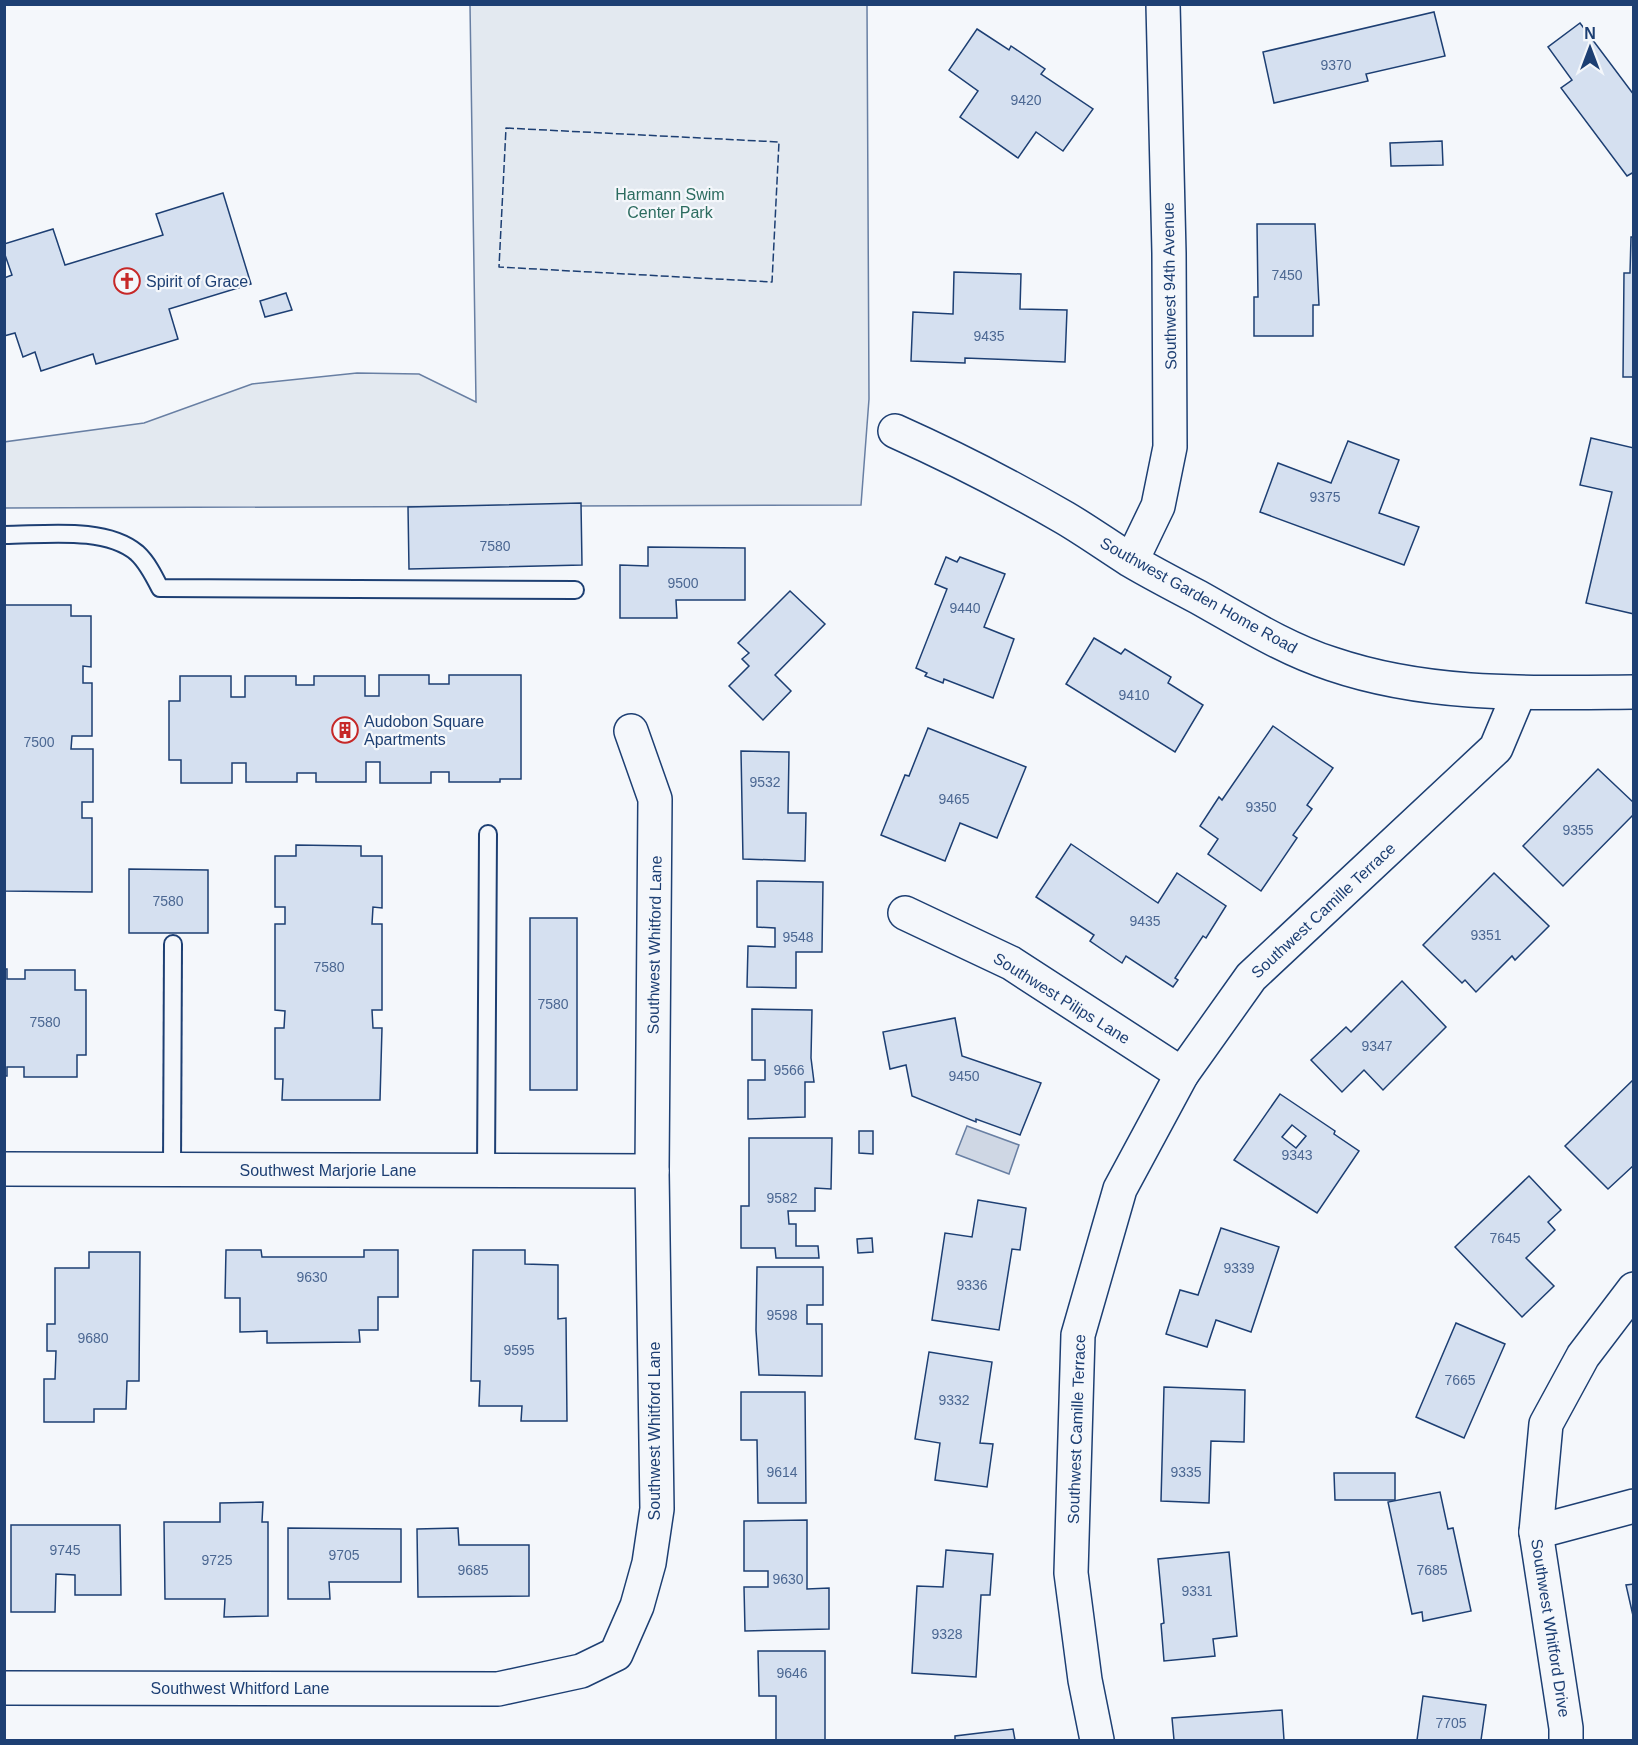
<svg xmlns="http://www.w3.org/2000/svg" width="1638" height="1745" font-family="Arial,sans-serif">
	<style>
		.green { fill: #e3e9f0; stroke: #687fa3; stroke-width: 1.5 }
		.water { fill: #cfd7e4; stroke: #687fa3; stroke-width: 1.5 }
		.building { fill: #d5e0f0; stroke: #1d3f73; stroke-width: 1.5; fill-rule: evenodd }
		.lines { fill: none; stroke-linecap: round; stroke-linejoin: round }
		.service-casing { stroke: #1d3f73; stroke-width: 20 }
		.minor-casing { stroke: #1d3f73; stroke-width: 36 }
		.service { stroke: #f4f7fb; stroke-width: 16 }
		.minor { stroke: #f4f7fb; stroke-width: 33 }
		.fence { stroke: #1d3f73; stroke-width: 1.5; stroke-dasharray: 8 3; stroke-linecap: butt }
		.labels { text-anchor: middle; stroke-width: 4.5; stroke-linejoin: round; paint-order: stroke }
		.number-label { font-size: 14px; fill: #4b6792 }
		.park-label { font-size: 16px; fill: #2c6c60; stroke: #f4f7fb }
		.poi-label { font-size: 16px; fill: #1d3f73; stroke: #f4f7fb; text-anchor: start }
		.street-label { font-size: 16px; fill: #1d3f73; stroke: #f4f7fb }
	</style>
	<rect width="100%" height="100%" fill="#f4f7fb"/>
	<path class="green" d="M470,5H867L869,399L861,505L5,508L4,442L144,423L252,384L357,373L419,374L476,402Z"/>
	<path class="water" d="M967,1126L1019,1145L1009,1174L956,1154Z"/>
	<g class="building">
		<path d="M1434,12L1445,56L1366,74L1368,81L1274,103L1263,52Z"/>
		<path d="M1580,23L1634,95V172L1627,176L1561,88L1572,80L1548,47Z"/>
		<path d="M977,29L1009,50L1011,46L1045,69L1041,74L1093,109L1063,151L1036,132L1018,158L960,117L978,91L949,70Z"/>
		<path d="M1442,141L1443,165L1391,166L1390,143Z"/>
		<path d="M223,193L251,284L169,309L178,339L96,364L93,354L41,371L35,352L23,357L15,333L4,336V278L12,275L4,252V244L53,229L65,265L163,235L156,214Z"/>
		<path d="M1257,224H1315L1319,305H1313V336H1254V297H1258Z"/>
		<path d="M1631,237H1634V377H1623L1624,273H1630Z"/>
		<path d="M954,272L1021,274L1020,309L1067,310L1065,362L965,358V363L911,361L913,312L953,314Z"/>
		<path d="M286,293L292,310L265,317L260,301Z"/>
		<path d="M1591,438L1634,448V614L1586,603L1612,492L1580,485Z"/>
		<path d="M1348,441L1399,460L1379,513L1419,527L1404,565L1260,512L1278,463L1331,483Z"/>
		<path d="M581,503L582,565L409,569L408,507Z"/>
		<path d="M648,547L745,548V600H676L677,618H620V565L648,566Z"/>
		<path d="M946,557L957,562L960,557L1005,574L984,627L1014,639L993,698L944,679L943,683L925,676L927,673L916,668L947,589L935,584Z"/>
		<path d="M790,591L825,624L775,675L791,691L763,720L729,686L749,666L742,659L749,653L738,643Z"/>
		<path d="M5,605H71V616H91V667L83,666V683H92V736H72L71,749H93V802H82V818H92V892L4,891Z"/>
		<path d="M1094,638L1121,654L1125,649L1171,677L1168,683L1203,705L1175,752L1066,684Z"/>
		<path d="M379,675H429V684H449V675H521V779H500V782H449V772H431V783H380V762H366V782H316V773H297V782H246V763H232V783H181V760H169V701H180V676H231V697H245V676H296V685H314V676H365V696H379Z"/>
		<path d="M1273,726L1333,768L1307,805L1312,809L1293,835L1297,838L1261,891L1208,854L1218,839L1200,826L1219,797L1222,800Z"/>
		<path d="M928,728L1026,767L997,838L960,823L945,861L881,835L905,775L909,776Z"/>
		<path d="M741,751L789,752L788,813H806L805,861L743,859Z"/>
		<path d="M1598,769L1634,803V814L1563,886L1523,846Z"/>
		<path d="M1071,844L1158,903L1177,873L1226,906L1206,938L1203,936L1175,978L1178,980L1173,987L1126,956L1122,963L1090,941L1094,935L1036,897Z"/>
		<path d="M296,845L361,846V856H382V908L373,907L372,924H382V1010H372L373,1028H382L380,1100H282L283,1079H275V1028H284L285,1011L275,1010V924H285V907H275V856H296Z"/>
		<path d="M129,869L208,870V933H129Z"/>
		<path d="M1494,873L1549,926L1515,960L1512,956L1476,992L1465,980L1462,983L1423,945Z"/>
		<path d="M757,881L823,882L822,952H796V988L747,987L748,946L775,947V928L757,927Z"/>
		<rect x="530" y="918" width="47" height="172"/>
		<path d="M4,969H7V979H25V970H75V990H86V1055H77V1077H24V1067H7V1076H4Z"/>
		<path d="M1402,981L1446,1027L1383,1090L1364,1070L1342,1092L1311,1060L1346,1027L1351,1032Z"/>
		<path d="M752,1009L812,1010L811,1058L814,1082H805V1117L748,1119V1080H765V1060H752Z"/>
		<path d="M955,1018L962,1056L1041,1083L1020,1135L976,1119V1122L912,1096L906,1065L890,1069L883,1032Z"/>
		<path d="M1634,1079V1165L1608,1189L1565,1146Z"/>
		<path d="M1280,1094L1335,1131L1334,1134L1359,1151L1317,1213L1234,1160ZM1292,1125L1306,1136L1296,1148L1282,1137Z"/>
		<path d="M859,1131H873V1154L859,1153Z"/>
		<path d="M749,1138H832L831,1189L815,1188V1211H788L789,1224H796V1246H818L819,1258H776L775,1248H741V1206H749Z"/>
		<path d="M1529,1176L1561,1210L1548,1222L1555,1230L1526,1258L1554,1286L1522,1317L1455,1247Z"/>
		<path d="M978,1200L1026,1208L1020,1250L1012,1249L999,1330L932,1320L945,1233L972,1237Z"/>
		<path d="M1221,1228L1279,1247L1251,1332L1216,1320L1207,1347L1166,1334L1180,1290L1198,1295Z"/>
		<path d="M872,1238L873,1252L858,1253L857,1239Z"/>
		<path d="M226,1250H261L262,1257H364V1250H398V1297H378V1330H359L360,1342L267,1343V1331L240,1332V1298H225Z"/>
		<path d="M473,1250H525V1264L558,1265V1319L566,1318L567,1421H521L522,1406H479L480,1381H471Z"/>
		<path d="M89,1252H140L139,1381H127L126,1409H94V1422H44V1379H55L56,1351H47V1324H55V1268H89Z"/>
		<path d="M757,1267H823V1305H807V1324H822V1376L759,1375L756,1330Z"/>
		<path d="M1456,1323L1505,1344L1464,1438L1416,1417Z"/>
		<path d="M929,1352L992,1362L980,1443L993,1444L987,1487L935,1480L940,1443L915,1439Z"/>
		<path d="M1164,1387L1245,1390L1244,1442L1211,1441L1209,1503L1161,1501Z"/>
		<path d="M741,1392H805L806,1503H758L757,1440H741Z"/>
		<path d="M1334,1473H1395V1500H1335Z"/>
		<path d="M1440,1492L1448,1529L1453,1528L1471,1611L1423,1621L1422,1612L1412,1614L1388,1502Z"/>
		<path d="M263,1502L262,1522H268V1616L224,1617L225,1599H165L164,1522H220V1503Z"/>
		<path d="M807,1520V1589L829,1588V1629L745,1631L744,1587H768V1571H744V1521Z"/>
		<path d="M11,1525H120L121,1595H75V1575L56,1574L55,1612H11Z"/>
		<path d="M288,1528L401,1529V1582H329L330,1599H288Z"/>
		<path d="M458,1528L459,1545H529V1596L418,1597L417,1529Z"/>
		<path d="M946,1550L993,1554L990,1595H981L976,1677L912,1673L917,1586L943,1587Z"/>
		<path d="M1229,1552L1237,1636L1213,1639L1215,1656L1164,1661L1161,1624L1164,1623L1158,1559Z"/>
		<path d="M1634,1584V1620L1626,1585Z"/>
		<path d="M758,1651H825V1740H776V1696H759Z"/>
		<path d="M1423,1696L1486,1705L1481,1740H1417Z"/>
		<path d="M1282,1710L1284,1740H1174L1172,1718Z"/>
		<path d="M1013,1729L1015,1740H955V1736Z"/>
	</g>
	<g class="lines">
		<g class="service-casing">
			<g id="service">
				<path d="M4,535C44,535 105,526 137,553C147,562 154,576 160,588L575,590"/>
				<path d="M172,1169L173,944"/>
				<path d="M486,1170L488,834"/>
			</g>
		</g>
		<g class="minor-casing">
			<g id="minor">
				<path d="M895,431C953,457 1010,486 1065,518C1087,531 1108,546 1130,560C1152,573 1175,585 1198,597C1241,621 1285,649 1332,664C1429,697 1532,693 1634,692"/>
				<path d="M1132,560L1158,506L1170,447L1169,253L1163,4"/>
				<path d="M905,913L1011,963L1182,1074"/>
				<path d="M4,1169L652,1171"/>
				<path d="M1536,1532L1634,1506"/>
				<path d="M4,1688L498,1689L581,1671L616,1654L637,1606L649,1563L657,1509L652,1171L655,799L631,731"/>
				<path d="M1097,1740L1085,1680L1071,1573L1078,1335L1120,1189L1182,1074L1251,977L1496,748L1519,693"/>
				<path d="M1566,1740V1728L1536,1532L1546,1424L1583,1356L1634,1289"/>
			</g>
		</g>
		<use href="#service" class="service"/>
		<use href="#minor" class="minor"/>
		<path class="fence" d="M506,128L779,142L772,282L499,267Z"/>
	</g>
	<defs>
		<g id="church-ring" transform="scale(1.35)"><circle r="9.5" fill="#f4f7fb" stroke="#c62828" stroke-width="1.5"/><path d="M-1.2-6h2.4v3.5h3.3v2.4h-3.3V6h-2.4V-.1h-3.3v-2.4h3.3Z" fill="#c62828"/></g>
		<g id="building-ring" transform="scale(1.35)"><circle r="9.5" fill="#f4f7fb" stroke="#c62828" stroke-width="1.5"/><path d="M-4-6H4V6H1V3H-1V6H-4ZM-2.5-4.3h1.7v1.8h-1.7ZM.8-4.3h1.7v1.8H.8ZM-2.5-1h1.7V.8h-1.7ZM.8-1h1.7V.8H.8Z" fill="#c62828"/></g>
	</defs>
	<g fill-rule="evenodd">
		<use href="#church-ring" x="127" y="281"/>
		<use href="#building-ring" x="345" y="730"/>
	</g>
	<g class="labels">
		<g class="number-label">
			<text x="1336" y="70">9370</text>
			<text x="1026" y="105">9420</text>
			<text x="1287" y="280">7450</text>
			<text x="989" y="341">9435</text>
			<text x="1325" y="502">9375</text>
			<text x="495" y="551">7580</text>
			<text x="683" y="588">9500</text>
			<text x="965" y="613">9440</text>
			<text x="1134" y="700">9410</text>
			<text x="39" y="747">7500</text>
			<text x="765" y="787">9532</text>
			<text x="954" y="804">9465</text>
			<text x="1261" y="812">9350</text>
			<text x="1578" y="835">9355</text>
			<text x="168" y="906">7580</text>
			<text x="1145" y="926">9435</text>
			<text x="1486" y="940">9351</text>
			<text x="798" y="942">9548</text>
			<text x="329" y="972">7580</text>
			<text x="553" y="1009">7580</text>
			<text x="45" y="1027">7580</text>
			<text x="1377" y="1051">9347</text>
			<text x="789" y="1075">9566</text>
			<text x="964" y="1081">9450</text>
			<text x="1297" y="1160">9343</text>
			<text x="782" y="1203">9582</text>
			<text x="1505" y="1243">7645</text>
			<text x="1239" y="1273">9339</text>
			<text x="312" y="1282">9630</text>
			<text x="972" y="1290">9336</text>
			<text x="782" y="1320">9598</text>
			<text x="93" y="1343">9680</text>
			<text x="519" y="1355">9595</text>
			<text x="1460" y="1385">7665</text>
			<text x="954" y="1405">9332</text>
			<text x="782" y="1477">9614</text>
			<text x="1186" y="1477">9335</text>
			<text x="65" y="1555">9745</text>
			<text x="344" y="1560">9705</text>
			<text x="217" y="1565">9725</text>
			<text x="473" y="1575">9685</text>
			<text x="1432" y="1575">7685</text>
			<text x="788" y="1584">9630</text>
			<text x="1197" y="1596">9331</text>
			<text x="947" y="1639">9328</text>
			<text x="792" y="1678">9646</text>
			<text x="1451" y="1728">7705</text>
		</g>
		<g class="park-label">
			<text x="670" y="200">Harmann Swim<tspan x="670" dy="18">Center Park</tspan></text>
		</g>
		<g class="poi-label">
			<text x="146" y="287">Spirit of Grace</text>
			<text x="364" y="727">Audobon Square<tspan x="364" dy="18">Apartments</tspan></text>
		</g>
		<g class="street-label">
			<text transform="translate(1169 286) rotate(-91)" y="6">Southwest 94th Avenue</text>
			<text transform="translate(1199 595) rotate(29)" y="6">Southwest Garden Home Road</text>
			<text transform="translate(1323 910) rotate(-43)" y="6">Southwest Camille Terrace</text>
			<text transform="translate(654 945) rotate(-89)" y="6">Southwest Whitford Lane</text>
			<text transform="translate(1062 998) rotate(32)" y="6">Southwest Pilips Lane</text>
			<text x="328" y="1176">Southwest Marjorie Lane</text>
			<text transform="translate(1076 1429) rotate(-88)" y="6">Southwest Camille Terrace</text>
			<text transform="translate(654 1431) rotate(-90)" y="6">Southwest Whitford Lane</text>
			<text transform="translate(1551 1628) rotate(81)" y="6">Southwest Whitford Drive</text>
			<text x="240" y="1694">Southwest Whitford Lane</text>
		</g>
	</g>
	<rect width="1638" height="1745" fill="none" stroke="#1d3f73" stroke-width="12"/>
	<g transform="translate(1590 48)" stroke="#f4f7fb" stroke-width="4.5" paint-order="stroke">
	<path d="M0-4.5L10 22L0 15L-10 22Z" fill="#1d3f73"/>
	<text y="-9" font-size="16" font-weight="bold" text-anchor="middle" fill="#1d3f73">N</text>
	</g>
</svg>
